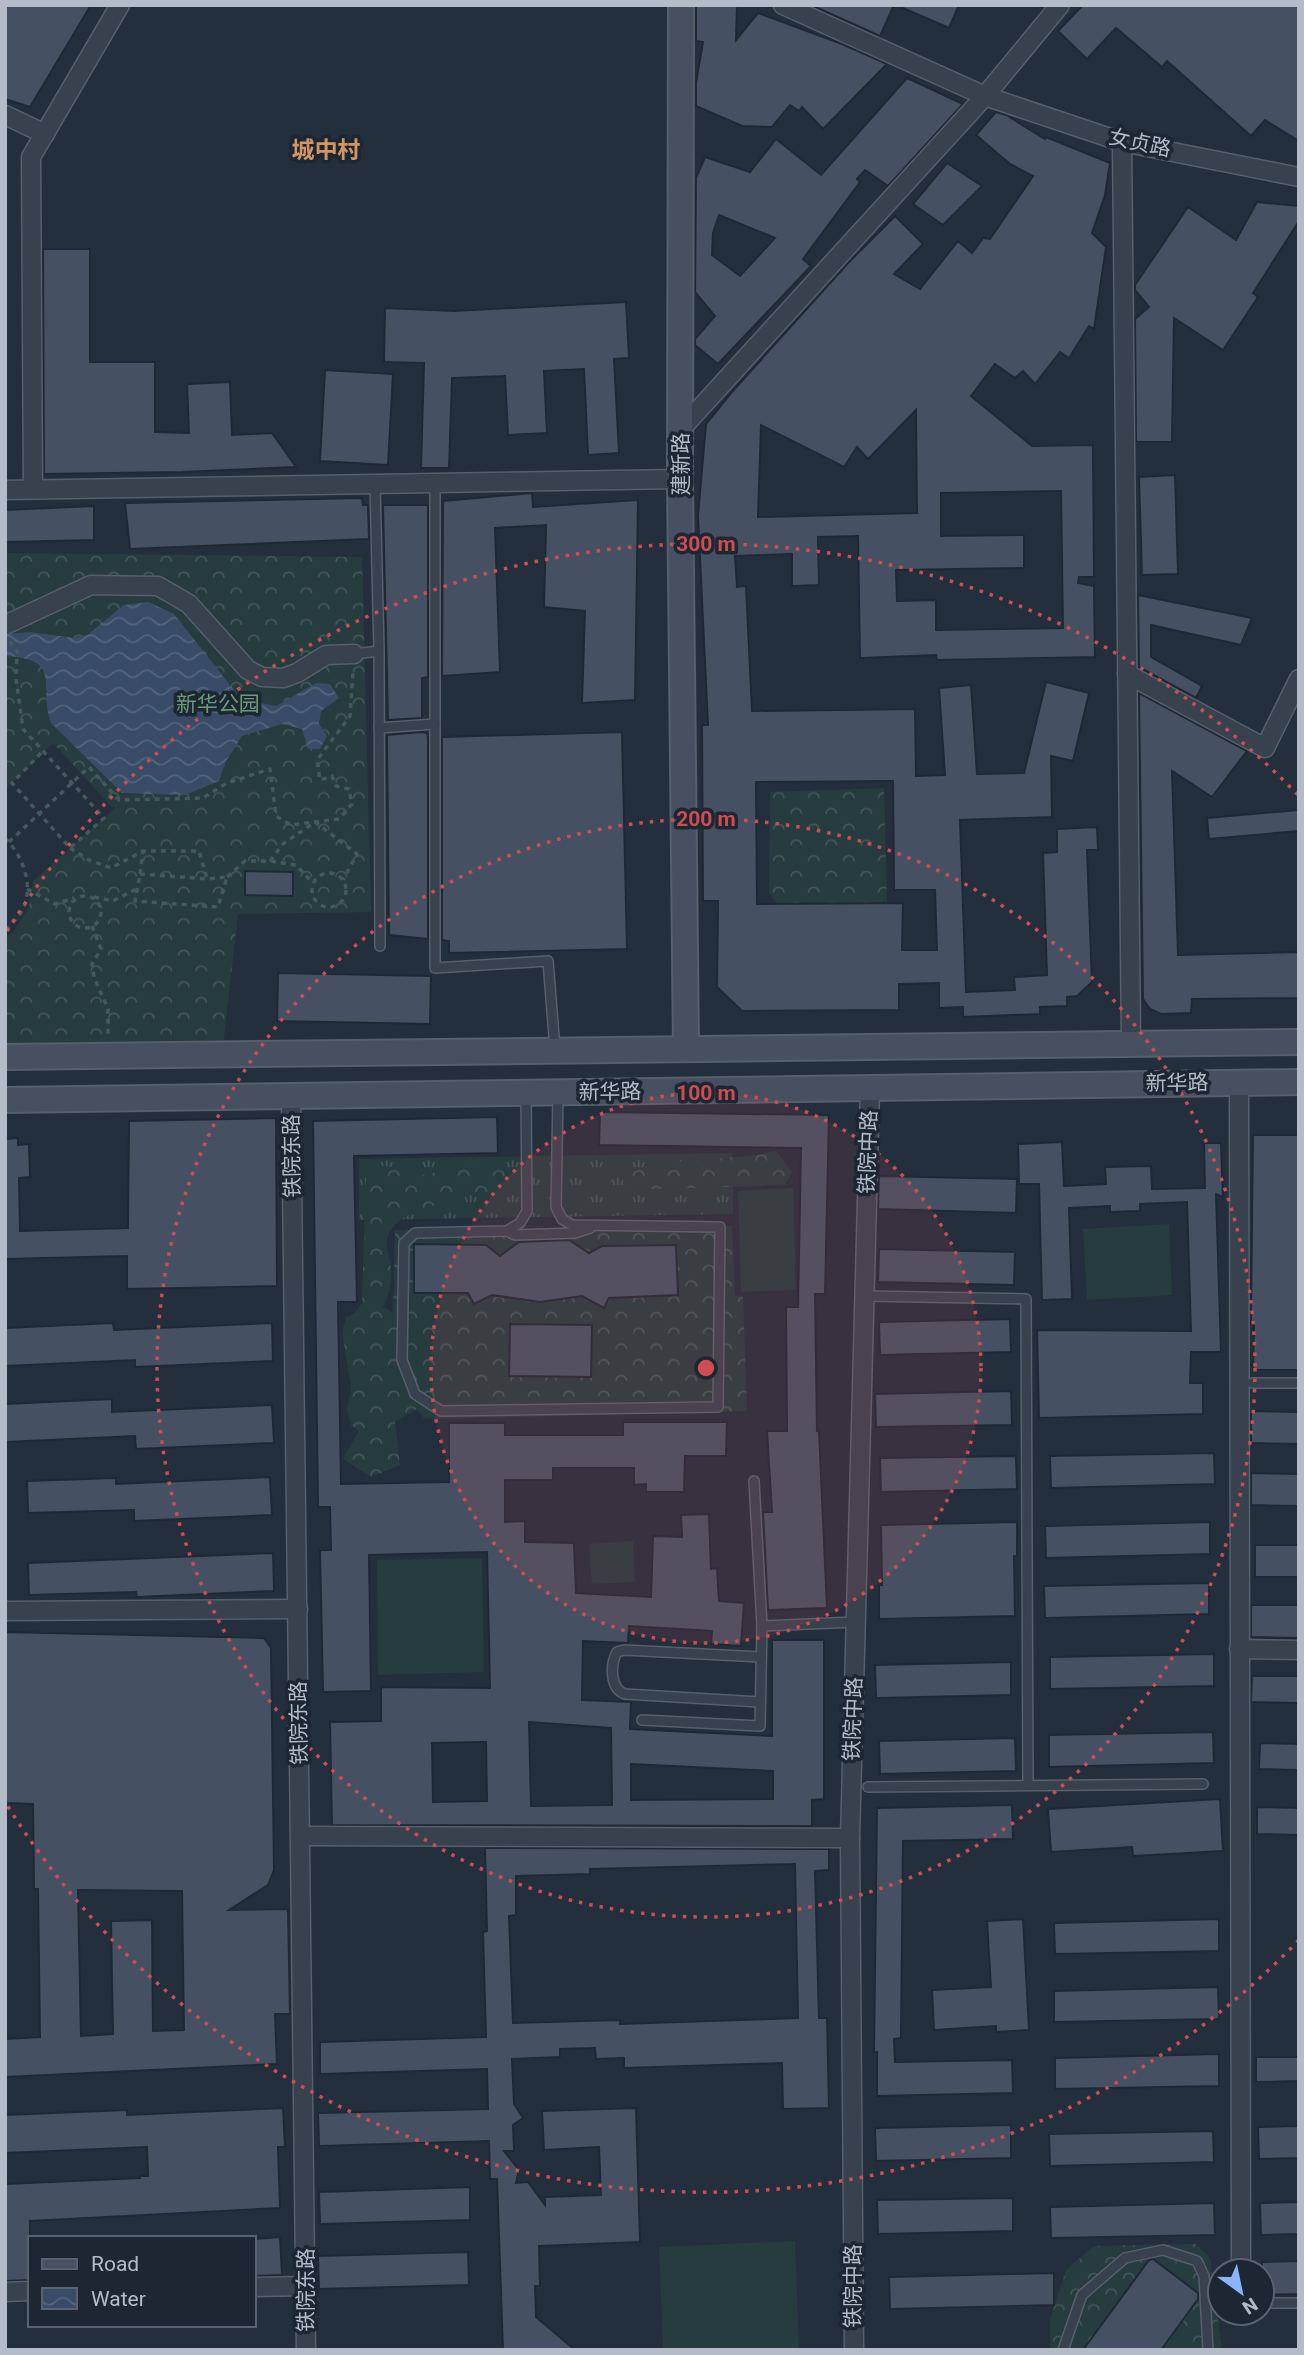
<svg xmlns="http://www.w3.org/2000/svg" width="1304" height="2355" font-family="Roboto,'Noto Sans SC',sans-serif">
	<style>
		.grass { fill: url(#grass-tufts) }
		.forest { fill: url(#forest-crowns) }
		.garden { fill: #263c3f }
		.water { fill: url(#water-waves) }
		.building { fill: #455162; stroke: #1f2835; stroke-width: 2; fill-rule: evenodd }
		.lines { fill: none; stroke-linecap: round; stroke-linejoin: round }
		.lane-casing { stroke: #565f6c; stroke-width: 12 }
		.street-casing { stroke: #565f6c; stroke-width: 21 }
		.secondary-casing { stroke: #565f6c; stroke-width: 28 }
		.path { stroke: #44595c; stroke-width: 3.5; stroke-dasharray: 5 5; stroke-linecap: butt }
		.lane { stroke: #38414e; stroke-width: 9 }
		.street { stroke: #38414e; stroke-width: 18 }
		.secondary { stroke: #465061; stroke-width: 24 }
		.ring { fill: none; stroke: #ce4d50; stroke-width: 3.5; stroke-dasharray: 3.5 7 }
		.labels { text-anchor: middle; stroke-width: 7; stroke-linejoin: round; paint-order: stroke }
		.street-label { font-size: 21px; fill: #b4bcc9; stroke: #1d2633 }
		.park-label { font-size: 21px; fill: #6b9a76; stroke: #1d2633 }
		.neighbourhood-label { font-size: 23px; font-weight: bold; fill: #d59563; stroke: #1d2633 }
		.centre { fill: #ce4d50; stroke: #1d2633; stroke-width: 3.5 }
		.ring-label { font-size: 21px; text-anchor: middle; font-weight: bold; fill: #ce4d50; stroke: #1d2633; stroke-width: 7; stroke-linejoin: round; paint-order: stroke }
	</style>
	<defs>
		<pattern id="grass-tufts" width="24" height="20" patternUnits="userSpaceOnUse" patternTransform="scale(1.75)"><rect width="24" height="20" fill="#263c3f"/><path d="M3 7l-1-3M5 7V3M7 7l1-3M15 17l-1-3M17 17v-4M19 17l1-3" fill="none" stroke="#435659"/></pattern>
		<pattern id="forest-crowns" width="20" height="18" patternUnits="userSpaceOnUse" patternTransform="scale(1.75)"><rect width="20" height="18" fill="#263c3f"/><path d="M2 6a3 3 0 1 1 6 0M12 15a3 3 0 1 1 6 0" fill="none" stroke="#435659"/></pattern>
		<pattern id="water-waves" width="16" height="10" patternUnits="userSpaceOnUse" patternTransform="scale(1.75)"><rect width="16" height="10" fill="#394c67"/><path d="M0 5q4-4 8 0t8 0" fill="none" stroke="#53647b"/></pattern>
	</defs>
	<rect width="100%" height="100%" fill="#242f3e"/>
	<path class="grass" d="M733,1153V1214L359,1220V1159Z"/>
	<g class="forest">
		<path d="M5,553L362,557L371,912L238,914L222,1055L5,1057V938L14,931L29,907L33,881L114,809L53,743L5,790Z"/>
		<path d="M884,788L887,903L778,904L769,893L770,792Z"/>
		<path d="M776,1151L792,1172L785,1185L656,1189L624,1187L623,1174L664,1163L758,1155Z"/>
		<path d="M467,1160L503,1162L510,1172C507,1176 504,1183 500,1186C490,1197 468,1195 456,1190C440,1212 404,1206 389,1233C383,1244 391,1259 391,1270C392,1284 389,1295 383,1307L393,1313L395,1230L732,1226L735,1295L743,1297L747,1411L434,1419L424,1418L417,1409L395,1422L400,1465L371,1477L343,1459L359,1431L351,1425L347,1409L351,1388L342,1332L346,1318L355,1313L362,1303L366,1175C382,1154 404,1176 424,1175C437,1174 454,1164 467,1160Z"/>
		<path d="M1196,2244L1210,2258L1222,2350H1050V2320L1066,2270L1094,2246Z"/>
	</g>
	<g class="garden">
		<path d="M793,1188L796,1290L741,1292L738,1191Z"/>
		<path d="M1169,1224L1172,1295L1087,1300L1083,1229Z"/>
		<path d="M633,1541L635,1582L592,1584L589,1544Z"/>
		<path d="M482,1558L484,1672L378,1675L377,1560Z"/>
		<path d="M795,2241L799,2350H663L659,2247Z"/>
	</g>
	<path class="water" d="M148,602L174,614L241,699L276,706L316,683L330,684L339,698L321,711L319,724L327,736L320,749H308L302,729L282,724L242,736L225,763L219,781L185,795L122,793L51,723C38,685 64,659 5,656V634L29,632L75,638L87,635L124,605Z"/>
	<g class="building">
		<path d="M5,5H91L30,107L5,99Z"/>
		<path d="M696,5H737L736,40L758,13L842,44L887,64L823,129L802,107L799,111L790,105L772,127L742,126L696,106V83L703,42L696,41Z"/>
		<path d="M811,5H894L880,36Z"/>
		<path d="M896,5H959L949,28Z"/>
		<path d="M1083,5H1299V141L1265,120L1251,136L1167,61L1162,67L1116,28L1087,59L1058,31Z"/>
		<path d="M907,78L963,104L888,186L865,170L857,179L860,182L803,259L811,266L718,364L695,345V339L715,316L695,292L696,178L705,157L750,172L776,139L821,175ZM719,215L775,238L740,276L712,255L713,233Z"/>
		<path d="M996,112L1006,115L1045,139L1046,137L1110,163L1105,195L1092,233L1106,247L1094,329L1089,326L1069,358L1060,352L1035,384L1023,371L1015,378L995,364L971,396L1032,446L1093,445L1094,577H1079L1078,583L1094,586L1095,657L937,660L936,655L860,658L858,536L818,537L819,585L792,586V554L735,556L737,587L746,586L752,711L915,709L916,776L945,775L939,688L971,685L977,774L1024,773L1046,682L1089,693L1073,761L1051,756L1052,817L960,820L966,992L1015,990L1014,977L1047,975L1043,853L1057,852V829L1097,827L1098,850H1087L1092,982L1077,996L1067,997V1006L1040,1007V1014L963,1017V1007L939,1008V983L899,984V1010L742,1011L717,987L718,901H703L702,725H708L698,516L706,424L731,393L850,261L895,216L923,244L894,274L920,289L958,241L972,253L983,238L990,239L1033,176L1010,164L976,135ZM916,410L917,513L758,517L761,425L844,467L857,447L868,459ZM1061,491L1063,628L936,630V600L897,601L896,570L1024,568V535L941,536V493ZM893,781L894,890H935L937,950H902L903,903L757,904L756,782Z"/>
		<path d="M947,163L982,186L943,225L913,204Z"/>
		<path d="M1257,202L1299,206V221L1253,293L1258,297L1223,350L1174,318L1172,442H1136L1135,319L1149,307L1135,290V285L1188,207L1236,240Z"/>
		<path d="M43,249H90V362H155V432L189,433L187,384L230,382L232,435L272,433L296,467L182,472L44,474Z"/>
		<path d="M626,302L629,358L614,359L619,453L588,455L584,369L544,371L547,433L508,435L505,376L452,378L449,468H421L424,363L384,362L385,308L454,311Z"/>
		<path d="M325,370L393,374L388,465L320,461Z"/>
		<path d="M1175,475L1178,574L1142,575L1139,477Z"/>
		<path d="M532,493L533,507L638,500L635,700L582,703L585,611L544,607L546,525L495,528L500,672L442,676L443,501Z"/>
		<path d="M362,498L363,505H368L369,539L130,549L125,503Z"/>
		<path d="M383,505H428V677L422,678V718L388,720Z"/>
		<path d="M94,506V540L5,542V510Z"/>
		<path d="M1138,595L1252,618L1241,645L1151,625V657L1202,686L1196,698L1139,667Z"/>
		<path d="M1139,693L1247,751L1212,797L1172,771L1178,955L1299,952V998L1192,999L1191,1013L1161,1014L1150,1009L1143,999Z"/>
		<path d="M422,732L427,733L428,738V939L389,935L387,735Z"/>
		<path d="M622,732L627,949L449,953V941L442,940V737Z"/>
		<path d="M1299,810V831L1209,839L1207,818Z"/>
		<path d="M245,871L293,872V896L245,895Z"/>
		<path d="M278,973L431,976L430,1024L277,1021Z"/>
		<path d="M600,1112L829,1115L825,1294H815L817,1431H819L827,1608L768,1610L763,1512H772L767,1431H787L786,1307H798L801,1148L599,1145Z"/>
		<path d="M497,1117L498,1153L354,1156L357,1302H338L341,1484L449,1482V1423H505V1435H623V1422H727L726,1456H685L684,1492H646V1484L634,1485V1468H553V1480H505V1522L525,1521V1542L574,1543L576,1593L651,1597L653,1536L682,1537L681,1515L709,1514L711,1569L717,1568L719,1601L744,1603L741,1646L711,1644L712,1631L629,1626L628,1643L583,1641L582,1700L631,1702L630,1729L772,1736V1640H824V1799L812,1800V1826L332,1825L330,1722L381,1721V1687L490,1688L487,1552L369,1555L371,1691L323,1692L320,1550H331L330,1507H318L313,1121ZM529,1722L611,1728L612,1805L531,1806ZM486,1742L487,1801L433,1802L432,1743ZM631,1764L773,1771V1799L631,1800Z"/>
		<path d="M276,1118L277,1286L127,1289V1256L5,1259V1139L18,1138V1145L29,1144L30,1177L19,1178L20,1231L128,1228L129,1121Z"/>
		<path d="M1253,1135H1299V1370H1253L1254,1325H1251V1312Z"/>
		<path d="M1062,1142L1064,1186L1106,1184L1105,1167L1151,1166L1152,1189L1205,1188L1204,1143H1221L1223,1197L1216,1194L1221,1352H1191L1190,1383H1203V1414L1039,1418L1037,1330L1191,1331L1187,1202L1140,1204V1211L1110,1212V1206L1069,1208L1072,1299L1042,1300L1039,1184H1019L1018,1144Z"/>
		<path d="M879,1176L1017,1179L1016,1213L878,1209Z"/>
		<path d="M569,1240L589,1253L602,1246L676,1245L678,1295L609,1298L604,1308L582,1296L540,1302L492,1295L474,1304L468,1293H414V1244L486,1245L500,1256L519,1242Z"/>
		<path d="M879,1249L1015,1252L1014,1285L878,1282Z"/>
		<path d="M1010,1319L1011,1352L880,1355L879,1322Z"/>
		<path d="M113,1323L114,1330L272,1323L273,1361L135,1367V1360L5,1366V1328Z"/>
		<path d="M510,1324L592,1325L591,1377L509,1376Z"/>
		<path d="M1011,1391L1012,1425L876,1427L875,1394Z"/>
		<path d="M112,1399V1412L272,1405L274,1443L136,1449L135,1436L5,1442V1404Z"/>
		<path d="M1251,1411L1299,1412V1444L1251,1443Z"/>
		<path d="M1214,1453L1215,1484L1051,1488L1050,1456Z"/>
		<path d="M1016,1456L1017,1489L881,1492L880,1458Z"/>
		<path d="M1251,1473L1299,1474V1506L1251,1505Z"/>
		<path d="M270,1477L272,1515L134,1521V1510L28,1513L27,1481L116,1478V1484Z"/>
		<path d="M1017,1522V1556H1014L1015,1616L879,1619V1585H882L881,1525Z"/>
		<path d="M1210,1522V1554L1046,1558L1045,1526Z"/>
		<rect x="1255" y="1545" width="44" height="32"/>
		<path d="M273,1553L274,1591L137,1597L136,1592L29,1595L28,1563Z"/>
		<path d="M1209,1583V1614L1045,1618L1044,1586Z"/>
		<path d="M1251,1605H1299V1638L1251,1637Z"/>
		<path d="M5,1632L264,1638L271,1648L274,1870L268,1885L229,1910L288,1909L290,2014H275L277,2064L5,2077V2039L40,2037L38,1889H34L33,1804L5,1803ZM78,1890L182,1891L184,2030L153,2031L152,1920L111,1921L113,2034L81,2036Z"/>
		<path d="M1214,1654V1686L1050,1689V1657Z"/>
		<path d="M1011,1662V1695L876,1698L875,1665Z"/>
		<path d="M1252,1676H1299V1703L1251,1702Z"/>
		<path d="M1213,1732L1214,1763L1049,1767V1735Z"/>
		<path d="M1015,1738L1016,1771L880,1774L879,1741Z"/>
		<path d="M1260,1743L1299,1744V1770L1259,1769Z"/>
		<path d="M1220,1799L1223,1851L1133,1856L1132,1847L1051,1852L1048,1809Z"/>
		<path d="M1012,1805L1013,1839L903,1841L901,2038L894,2039L895,2062L1012,2060L1013,2093L877,2096V2052H874L877,1808Z"/>
		<path d="M1257,1807L1299,1808V1835L1257,1834Z"/>
		<path d="M485,1848L829,1849V1870L815,1871L819,2018H827L829,2108L783,2109L782,2063L624,2068V2058L596,2059L595,2048L560,2049V2057L512,2059L514,2104L523,2118L513,2125L514,2151H504L519,2170L516,2183L528,2182L545,2205V2197L601,2195L599,2147L544,2150L542,2111L636,2108L640,2242L539,2246L540,2286H535L536,2317L575,2350H503L497,2179H490L489,2141L319,2146L318,2113L488,2109L487,2069L320,2074V2042L486,2037L483,1932L487,1931ZM795,1864L798,2018L620,2024V2020L513,2023L509,1916L516,1915V1876L590,1874V1869Z"/>
		<path d="M1023,1919L1029,2030L996,2032V2026L934,2030L932,1990L991,1987L987,1921Z"/>
		<path d="M1219,1919V1951L1055,1954L1054,1923Z"/>
		<path d="M1218,1987L1219,2019L1054,2022V1991Z"/>
		<path d="M1219,2054V2086L1055,2089V2058Z"/>
		<path d="M1256,2057H1299V2081L1256,2082Z"/>
		<path d="M283,2108L285,2147H278L280,2208L30,2221V2280L5,2281V2184L140,2178V2176H148L147,2147L5,2153V2115L127,2110V2115Z"/>
		<path d="M1011,2125V2158L876,2161L875,2128Z"/>
		<path d="M1299,2126V2158L1259,2159L1258,2127Z"/>
		<path d="M1213,2131L1214,2162L1050,2166L1049,2134Z"/>
		<path d="M470,2187V2220L320,2224L319,2192Z"/>
		<path d="M1013,2198V2231L878,2234L877,2200Z"/>
		<path d="M1299,2202V2234L1261,2235L1260,2203Z"/>
		<path d="M1214,2203L1215,2235L1051,2238L1050,2207Z"/>
		<path d="M280,2237L282,2275L254,2276V2239Z"/>
		<path d="M468,2252L469,2285L319,2289L318,2256Z"/>
		<path d="M1153,2259L1198,2293V2299L1161,2350H1083L1149,2260Z"/>
		<path d="M1299,2261V2294L1262,2295V2262Z"/>
		<path d="M1054,2273V2305L890,2309L889,2277Z"/>
	</g>
	<g class="lines">
		<g class="lane-casing">
			<g id="lane">
				<path d="M435,483V968L548,961L555,1049"/>
				<path d="M375,484L379,651"/>
				<path d="M354,654L379,651L380,946"/>
				<path d="M379,728L435,724"/>
				<path d="M526,1095L527,1211L520,1223L507,1231L415,1233L404,1243L402,1360L415,1394L441,1411L718,1407L720,1227L572,1225L562,1219L556,1207L558,1095"/>
				<path d="M507,1231L515,1235L575,1233L590,1228"/>
				<path d="M864,1296L1026,1299L1028,1784"/>
				<path d="M1252,1383H1299"/>
				<path d="M754,1481L762,1626"/>
				<path d="M760,1702L625,1694C610,1689 610,1665 617,1652L624,1650L761,1657"/>
				<path d="M642,1720L760,1726L762,1626L855,1622"/>
				<path d="M868,1787L1203,1784"/>
				<path d="M1262,2303H1299"/>
				<path d="M1063,2350L1082,2295L1125,2258L1163,2250L1197,2261L1204,2276L1208,2350"/>
			</g>
		</g>
		<g class="street-casing">
			<g id="street">
				<path d="M783,5L985,96L1122,142L1299,177"/>
				<path d="M5,115L45,134"/>
				<path d="M1122,142L1131,1044"/>
				<path d="M681,429L985,96L1060,5"/>
				<path d="M33,489L31,157L120,5"/>
				<path d="M5,490L680,479"/>
				<path d="M5,625L91,585L158,586L189,604L248,670L262,677L283,678L297,673L326,655L354,654"/>
				<path d="M1127,674L1265,748L1299,679"/>
				<path d="M1239,1083L1241,2271"/>
				<path d="M291,1096L306,2350"/>
				<path d="M5,1611L298,1609"/>
				<path d="M1239,1649L1299,1650"/>
				<path d="M301,1836L850,1838"/>
				<path d="M254,2287L306,2286"/>
				<path d="M5,2292L30,2291"/>
				<path d="M854,2350L850,1838L870,1088"/>
			</g>
		</g>
		<g class="secondary-casing">
			<g id="secondary">
				<path d="M681,5L680,479L686,1049"/>
				<path d="M5,1057L1299,1042"/>
				<path d="M5,1100L1299,1082"/>
			</g>
		</g>
		<g class="path">
			<path d="M10,641L17,652L16,679L23,729L104,818L70,848L12,783L43,751"/>
			<path d="M5,838C23,856 34,885 23,909C19,917 11,924 5,931"/>
			<path d="M9,842L89,767L119,800L203,798L227,783L270,769L276,816L291,825L339,819L352,804L349,789L336,786L332,776L320,780L317,760L350,716L353,671"/>
			<path d="M70,848L89,860L111,868L143,851H199L207,879"/>
			<path d="M270,861L283,844L315,822L357,854L343,880"/>
			<circle cx="329" cy="890" r="17"/>
			<path d="M140,874L207,879L227,877L218,907L135,901Z"/>
			<path d="M140,874L143,851"/>
			<path d="M227,877L245,861H270L296,865L312,882"/>
			<path d="M27,889L55,904L74,898"/>
			<circle cx="85" cy="912" r="16"/>
			<path d="M94,897L113,901L138,888"/>
			<path d="M92,926L101,949L92,964L94,977L108,1009V1036"/>
		</g>
		<use href="#lane" class="lane"/>
		<use href="#street" class="street"/>
		<use href="#secondary" class="secondary"/>
	</g>
	<circle cx="706" cy="1368" r="275" fill="#ce4d50" fill-opacity=".12"/>
	<g class="ring">
		<circle cx="706" cy="1368" r="275"/>
		<circle cx="706" cy="1368" r="549"/>
		<path d="M1299 1940A824 824 0 0 1 7 1805M7 931A824 824 0 0 1 1299 796"/>
	</g>
	<g class="labels">
		<g class="street-label">
			<text transform="translate(1140 143) rotate(12)" y="7">女贞路</text>
			<text transform="translate(681 464) rotate(-90)" y="7">建新路</text>
			<text transform="translate(1177 1083) rotate(-1)" y="7">新华路</text>
			<text transform="translate(610 1092) rotate(-1)" y="7">新华路</text>
			<text transform="translate(868 1152) rotate(-88)" y="7">铁院中路</text>
			<text transform="translate(292 1156) rotate(-91)" y="7">铁院东路</text>
			<text transform="translate(853 1719) rotate(-88)" y="7">铁院中路</text>
			<text transform="translate(299 1723) rotate(-91)" y="7">铁院东路</text>
			<text transform="translate(853 2286) rotate(-90)" y="7">铁院中路</text>
			<text transform="translate(306 2290) rotate(-90)" y="7">铁院东路</text>
		</g>
		<g class="park-label">
			<text x="218" y="711">新华公园</text>
		</g>
		<g class="neighbourhood-label">
			<text x="326" y="158">城中村</text>
		</g>
	</g>
	<circle cx="706" cy="1368" r="10" class="centre"/>
	<g class="ring-label">
		<text x="706" y="551">300 m</text>
		<text x="706" y="826">200 m</text>
		<text x="706" y="1100">100 m</text>
	</g>
	<rect width="1304" height="2355" fill="none" stroke="#b4bcc9" stroke-width="14"/>
	<rect x="28" y="2236" width="228" height="91" fill="#1d2633" stroke="#59626f" stroke-width="2"/>
	<rect x="42" y="2259" width="35" height="10" fill="#465061" stroke="#59626f" stroke-width="2"/>
	<text x="91" y="2271" font-size="21" fill="#b4bcc9">Road</text>
	<rect x="42" y="2288" width="35" height="21" fill="url(#water-waves)" stroke="#59626f" stroke-width="2"/>
	<text x="91" y="2306" font-size="21" fill="#b4bcc9">Water</text>
	<g transform="translate(1241 2292) rotate(147)"><circle r="33" fill="#1d2633" stroke="#59626f" stroke-width="2"/>
	<path d="M0-5L12 26L0 18L-12 26Z" fill="#8ab4f8"/>
	<text y="-10" font-size="19" font-weight="bold" text-anchor="middle" fill="#b4bcc9">N</text>
	</g>
</svg>
